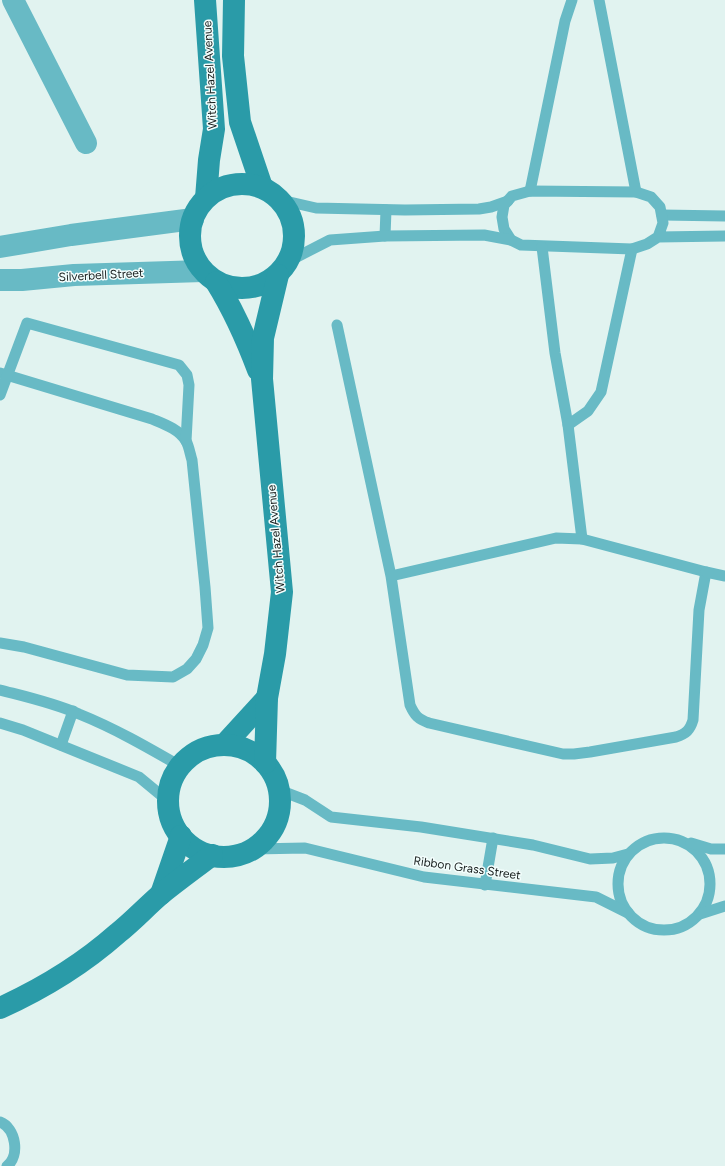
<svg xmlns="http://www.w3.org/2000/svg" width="725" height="1166" font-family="Figtree,sans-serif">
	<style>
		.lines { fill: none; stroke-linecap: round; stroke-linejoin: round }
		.lane { stroke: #68bac5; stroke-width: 11 }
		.street { stroke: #68bac5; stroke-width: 22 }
		.secondary { stroke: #2a9ba8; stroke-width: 22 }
		.labels { text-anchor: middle; stroke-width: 3; stroke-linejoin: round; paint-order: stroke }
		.street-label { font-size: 12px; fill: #181f1e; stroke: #f3fefd }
	</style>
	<rect width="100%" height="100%" fill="#e1f3f0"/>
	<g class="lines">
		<g class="lane">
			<path d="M599,0L636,192"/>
			<path d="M530,191L565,21L572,0"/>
			<path d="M281,200L316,208L405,210L479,209L491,207L508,201"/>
			<path d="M662,215L725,216"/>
			<path d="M385,236L386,210"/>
			<path d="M658,237L663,223L660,207L651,197L636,192L530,191L512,196L504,205L502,217L504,229L511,240L521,245L632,249L647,244L658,237L725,236"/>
			<path d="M542,247L555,353L568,425L582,539"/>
			<path d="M289,261L330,240L385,236L484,235L511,240"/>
			<path d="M337,325L391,576L410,705C415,716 418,719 429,723L563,754H574L590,752L676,737C686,734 690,730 693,720L699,610L706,572L582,539L556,538L391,576"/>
			<path d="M0,373L152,419C164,424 179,429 186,441C189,446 190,454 192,460L205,587L208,628L203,645L196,659L187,669L173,677L127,675L24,647L0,643"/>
			<path d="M0,395L27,323L179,365L187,375L189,385L186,441"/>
			<path d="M568,425L588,411L601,392L632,249"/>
			<path d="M706,572L725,576"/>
			<path d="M0,690C27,697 54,703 79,714C114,728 147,747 180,766"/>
			<path d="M0,723L23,730L139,777L168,801"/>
			<path d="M61,745L73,711"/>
			<path d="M279,790L305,800L331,817L421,827L533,845L590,859L613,858L628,854"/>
			<circle cx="664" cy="884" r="46"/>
			<path d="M691,843L711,849H725"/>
			<path d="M253,849L305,848L424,877L596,897L628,913"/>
			<path d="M485,885L493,838"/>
			<path d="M700,914L725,906"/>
			<path d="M0,1122C16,1128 20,1156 7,1166"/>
		</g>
		<g class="street">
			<path d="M13,0L86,143"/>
			<path d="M0,247L71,235L193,219"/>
			<path d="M0,280H22L74,275L203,271"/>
		</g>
		<g class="secondary">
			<path d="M205,0L214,129L209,160L206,198"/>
			<path d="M234,0L233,56L240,122L262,187"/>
			<circle cx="242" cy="236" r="52"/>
			<path d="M216,282C234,311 246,338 258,370"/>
			<path d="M225,744L267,698"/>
			<circle cx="224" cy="801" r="56"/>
			<path d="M265,763L267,698L275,654L282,592L262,379L263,338L278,275"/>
			<path d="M161,894L181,836"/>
			<path d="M0,1008C42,989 83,964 118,933C133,921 146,907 161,894C177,881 195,868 212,855"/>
		</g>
	</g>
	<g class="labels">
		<g class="street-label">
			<text transform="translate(210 75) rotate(-93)" y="4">Witch Hazel Avenue</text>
			<text transform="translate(101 275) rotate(-3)" y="4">Silverbell Street</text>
			<text transform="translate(276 539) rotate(-95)" y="4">Witch Hazel Avenue</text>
			<text transform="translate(467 868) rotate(8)" y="4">Ribbon Grass Street</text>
		</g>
	</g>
</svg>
